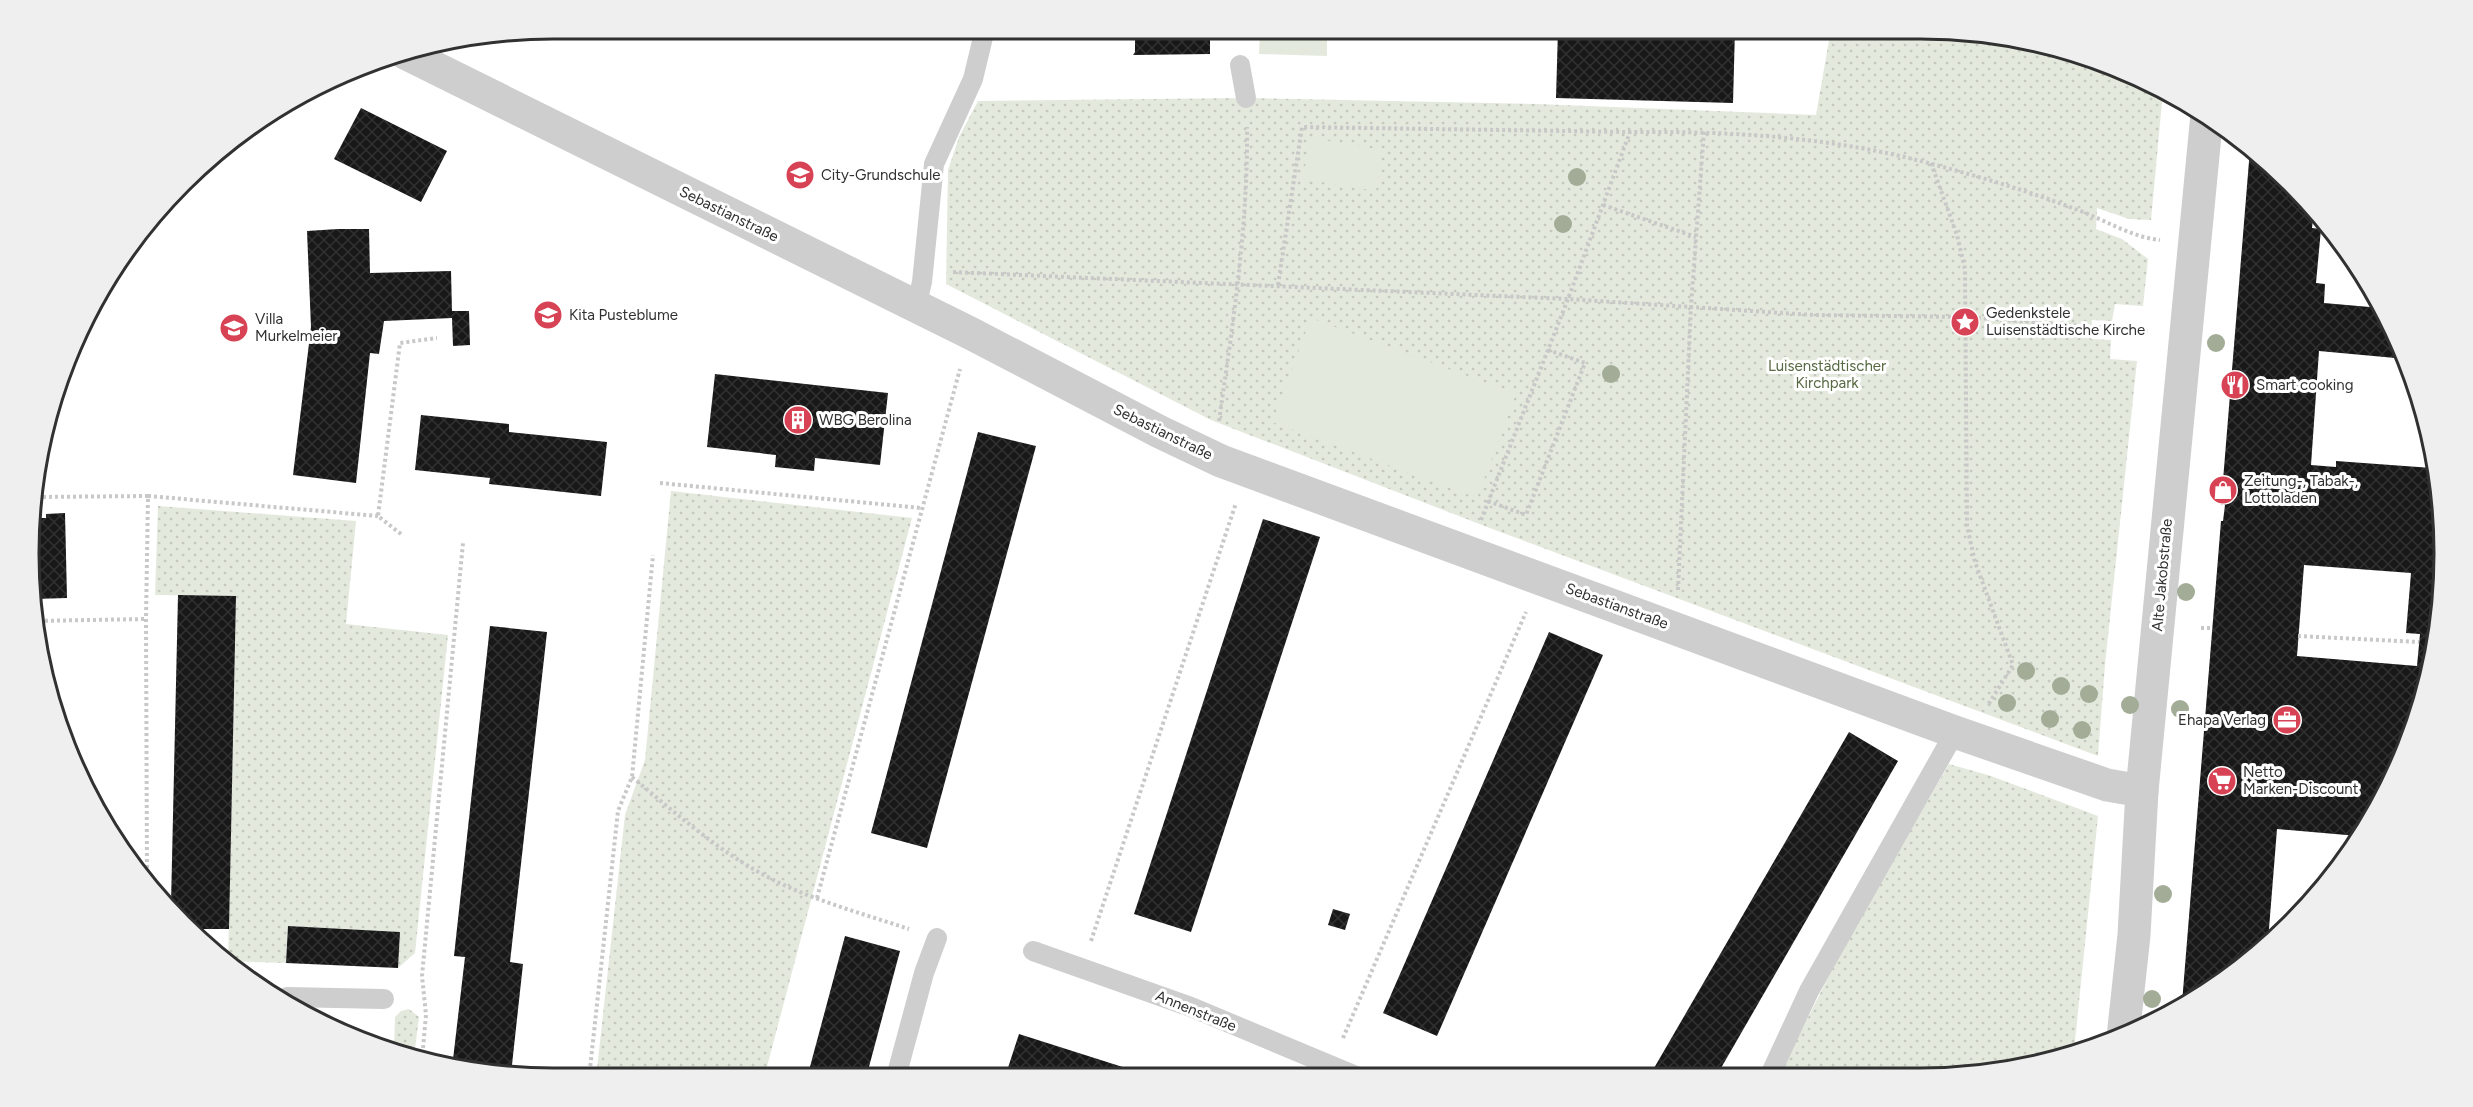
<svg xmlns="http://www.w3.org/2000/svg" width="2473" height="1107" font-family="Figtree,sans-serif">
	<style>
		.green { fill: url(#green-dots) }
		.pitch { fill: #e4e9dd }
		.building { fill: url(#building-cross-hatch); fill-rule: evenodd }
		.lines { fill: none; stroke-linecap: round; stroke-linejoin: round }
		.path { stroke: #c8c8c8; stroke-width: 4; stroke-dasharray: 3 3; stroke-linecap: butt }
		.lane { stroke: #cecece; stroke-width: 20 }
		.street { stroke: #cecece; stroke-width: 33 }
		.tree { fill: #a2ac96 }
		.labels { text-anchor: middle; stroke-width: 6; stroke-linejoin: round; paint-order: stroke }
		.poi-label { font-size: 15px; fill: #313131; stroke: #fff; text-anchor: start }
		.street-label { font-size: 15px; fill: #313131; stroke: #fff }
		.park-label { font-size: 15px; fill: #566941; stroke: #fff }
		.rim { fill: none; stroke: #313131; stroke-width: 3 }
	</style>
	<defs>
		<pattern id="green-dots" width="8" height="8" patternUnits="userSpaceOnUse" patternTransform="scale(1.5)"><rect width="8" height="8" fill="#e4e9dd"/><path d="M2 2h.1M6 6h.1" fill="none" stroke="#c4c8be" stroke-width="1.8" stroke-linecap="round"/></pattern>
		<pattern id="building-cross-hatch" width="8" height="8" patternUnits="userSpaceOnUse" patternTransform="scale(1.5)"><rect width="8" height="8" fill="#181818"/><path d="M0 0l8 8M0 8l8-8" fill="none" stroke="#313131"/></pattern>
	</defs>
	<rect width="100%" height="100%" fill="#fff"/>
	<g class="green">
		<path d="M1831,29H1920L2022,39L2120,68L2163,91L2151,220L2129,219L2097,208L2096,229L2122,239L2148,259L2143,306L2115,304L2112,321L2092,320L2091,339L2111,340L2110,359L2137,361L2105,665L2098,756L1495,530L1211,420L946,284L948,170L959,137L978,101L1246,98L1537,104L1816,115Z"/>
		<path d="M671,491L912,518L764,1078H596L625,815L645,760Z"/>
		<path d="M158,506L356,521L346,624L448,635L415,953L398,968L400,932L288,926L286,963L228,961L236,596L155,595Z"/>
		<path d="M1949,764L1991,776L2098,816L2074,1051L1988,1074L1779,1075L1846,942Z"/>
		<path d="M409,1009L419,1017L414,1057L394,1051L395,1017L401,1011Z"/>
	</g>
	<g class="pitch">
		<path d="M1260,29H1327V56L1259,54Z"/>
		<path d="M1310,138L1383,150L1376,191L1303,179Z"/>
		<path d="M1311,318L1516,394L1477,498L1272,422Z"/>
	</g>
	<g class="building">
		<path d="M1135,29H1210V54L1133,55L1135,52Z"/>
		<path d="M1558,29H1735L1733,103L1556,98Z"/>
		<path d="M361,108L447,151L421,202L334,159Z"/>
		<path d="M2250,149L2290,182L2314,210L2312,228L2321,229L2316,283L2325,284L2324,303L2381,308L2406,359L2319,351L2311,465L2336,467V461L2432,468V473H2437L2444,553L2434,656L2405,754L2358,836L2277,829L2268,941L2239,970L2182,1003L2221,521H2223L2225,505H2221ZM2304,565L2411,573L2406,633L2420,634L2417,666L2297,656Z"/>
		<path d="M338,229H369L370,273L451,271L452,311H469L470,345L453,346L452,318L384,321L379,354L370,353L356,483L293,475L311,327L307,231Z"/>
		<path d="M715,374L888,393L880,465L815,458L814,471L775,467L776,455L707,447Z"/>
		<path d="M421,415L509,424V432L607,442L601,496L489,484L490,478L415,470Z"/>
		<path d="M978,432L1036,446L927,848L871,833Z"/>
		<path d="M65,513L67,598L34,599L36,518H46V514Z"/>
		<path d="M1263,519L1320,537L1191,932L1134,914Z"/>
		<path d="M178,595L236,596L229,929H192L171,904Z"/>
		<path d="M490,626L547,632L510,962L523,964L511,1074L452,1068L465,957L454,956Z"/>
		<path d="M1549,632L1603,655L1437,1036L1383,1013Z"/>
		<path d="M1849,732L1898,761L1717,1075H1650Z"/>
		<path d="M1333,909L1350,914L1345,930L1328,925Z"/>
		<path d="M288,926L400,932L398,968L286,963Z"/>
		<path d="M845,936L900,951L866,1078H807Z"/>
		<path d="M1019,1034L1151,1076V1077H1005Z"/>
	</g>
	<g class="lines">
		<g class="path">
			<path d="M1931,163L1957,235L1965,269L1967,526L1975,562L2013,665L1988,705"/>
			<path d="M1603,205L1696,237"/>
			<path d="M953,272L1568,299L1813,315L1966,317L2148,331"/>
			<path d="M1278,285L1302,127L1630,132"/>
			<path d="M1219,421C1233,323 1248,226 1247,127"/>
			<path d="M660,483L921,508"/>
			<path d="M37,497L148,496"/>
			<path d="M1488,501L1526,515L1585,363L1548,350"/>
			<path d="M1481,520L1568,299L1630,132C1731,131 1834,137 1932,164C1980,177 2029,191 2075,209C2104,219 2130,237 2160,240"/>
			<path d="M401,534L378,516L400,343L437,338"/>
			<path d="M1678,590L1691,306L1704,131"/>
			<path d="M33,621L146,619"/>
			<path d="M2201,628H2213"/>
			<path d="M2298,636L2419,642"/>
			<path d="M632,777C672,810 710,844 755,870C803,898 858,912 909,929"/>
			<path d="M147,874L146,619L148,496L378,516"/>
			<path d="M817,898L960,369"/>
			<path d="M1091,941L1236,503"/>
			<path d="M1343,1038L1526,612"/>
			<path d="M422,1060L426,1015L422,976L463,543"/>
			<path d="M589,1078L618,811L632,777L653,555"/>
		</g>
		<g class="lane">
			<path d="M1240,65L1246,98"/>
			<path d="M916,307L922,282L934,164L973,79L985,29"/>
			<path d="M1033,951L1191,1007L1356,1076"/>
			<path d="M287,997L384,999"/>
			<path d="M1770,1075L1809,991L1955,732"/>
			<path d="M896,1077L924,973L937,938"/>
		</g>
		<g class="street">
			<path d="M405,53L970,333L1160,432L1221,461L1955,732L2107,785L2142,791"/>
			<path d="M2123,1037L2134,935L2142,791L2207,114"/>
		</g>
	</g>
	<g class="tree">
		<circle cx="1577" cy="177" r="9"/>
		<circle cx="1563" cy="224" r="9"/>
		<circle cx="2216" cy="343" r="9"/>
		<circle cx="1611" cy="374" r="9"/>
		<circle cx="2186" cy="592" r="9"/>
		<circle cx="2026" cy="671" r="9"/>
		<circle cx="2061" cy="686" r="9"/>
		<circle cx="2089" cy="694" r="9"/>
		<circle cx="2007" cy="703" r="9"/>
		<circle cx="2130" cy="705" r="9"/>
		<circle cx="2180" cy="709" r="9"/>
		<circle cx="2050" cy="719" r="9"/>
		<circle cx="2082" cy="730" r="9"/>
		<circle cx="2163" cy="894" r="9"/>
		<circle cx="2152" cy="999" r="9"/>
	</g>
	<defs>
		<g id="school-disc" transform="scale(1.5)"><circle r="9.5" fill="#d74354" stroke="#fff"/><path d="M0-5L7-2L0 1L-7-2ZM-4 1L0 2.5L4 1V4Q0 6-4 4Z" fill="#fff"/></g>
		<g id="sight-disc" transform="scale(1.5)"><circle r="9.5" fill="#d74354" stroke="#fff"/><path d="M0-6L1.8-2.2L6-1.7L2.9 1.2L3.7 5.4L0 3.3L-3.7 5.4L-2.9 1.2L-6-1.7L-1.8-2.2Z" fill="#fff"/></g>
		<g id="restaurant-disc" transform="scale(1.5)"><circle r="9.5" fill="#d74354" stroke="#fff"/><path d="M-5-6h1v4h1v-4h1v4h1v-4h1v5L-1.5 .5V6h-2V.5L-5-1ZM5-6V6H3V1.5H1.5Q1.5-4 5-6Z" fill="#fff"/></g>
		<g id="building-disc" transform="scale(1.5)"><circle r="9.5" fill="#d74354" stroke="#fff"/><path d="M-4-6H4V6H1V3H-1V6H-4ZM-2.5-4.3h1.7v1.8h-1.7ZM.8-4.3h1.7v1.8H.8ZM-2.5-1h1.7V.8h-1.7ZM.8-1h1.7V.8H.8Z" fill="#fff"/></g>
		<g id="shop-disc" transform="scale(1.5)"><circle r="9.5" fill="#d74354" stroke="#fff"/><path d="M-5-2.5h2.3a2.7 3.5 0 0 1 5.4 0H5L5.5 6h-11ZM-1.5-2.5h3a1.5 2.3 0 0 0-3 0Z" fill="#fff"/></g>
		<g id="office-disc" transform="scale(1.5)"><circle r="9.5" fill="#d74354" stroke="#fff"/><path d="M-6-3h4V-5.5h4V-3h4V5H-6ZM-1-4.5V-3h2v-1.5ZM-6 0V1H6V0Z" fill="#fff"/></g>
		<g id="supermarket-disc" transform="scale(1.5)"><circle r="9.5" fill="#d74354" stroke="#fff"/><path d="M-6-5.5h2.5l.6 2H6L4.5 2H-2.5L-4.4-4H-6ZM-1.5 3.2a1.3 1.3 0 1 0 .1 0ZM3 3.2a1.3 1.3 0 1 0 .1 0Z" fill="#fff"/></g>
	</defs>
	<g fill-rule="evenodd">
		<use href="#school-disc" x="800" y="175"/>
		<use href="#school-disc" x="548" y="315"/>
		<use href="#sight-disc" x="1965" y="322"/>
		<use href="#school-disc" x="234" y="328"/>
		<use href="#restaurant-disc" x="2235" y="385"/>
		<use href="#building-disc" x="798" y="420"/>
		<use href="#shop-disc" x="2223" y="490"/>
		<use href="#office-disc" x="2287" y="720"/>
		<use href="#supermarket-disc" x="2222" y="781"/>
	</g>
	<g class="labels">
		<g class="poi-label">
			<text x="821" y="180">City-Grundschule</text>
			<text x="1986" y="318">Gedenkstele<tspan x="1986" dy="17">Luisenstädtische Kirche</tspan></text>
			<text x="569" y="320">Kita Pusteblume</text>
			<text x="255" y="324">Villa<tspan x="255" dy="17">Murkelmeier</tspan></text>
			<text x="2256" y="390">Smart cooking</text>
			<text x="819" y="425">WBG Berolina</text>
			<text x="2244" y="486">Zeitung-, Tabak-,<tspan x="2244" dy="17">Lottoladen</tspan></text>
			<text x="2266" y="725" text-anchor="end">Ehapa Verlag</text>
			<text x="2243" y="777">Netto<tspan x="2243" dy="17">Marken-Discount</tspan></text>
		</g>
		<g class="street-label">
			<text transform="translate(729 214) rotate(26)" y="5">Sebastianstraße</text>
			<text transform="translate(1163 432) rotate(26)" y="5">Sebastianstraße</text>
			<text transform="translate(2162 575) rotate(-85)" y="5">Alte Jakobstraße</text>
			<text transform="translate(1617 606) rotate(20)" y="5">Sebastianstraße</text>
			<text transform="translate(1196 1011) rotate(22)" y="5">Annenstraße</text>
		</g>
		<g class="park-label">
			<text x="1827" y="371">Luisenstädtischer<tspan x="1827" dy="17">Kirchpark</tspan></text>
		</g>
	</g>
	<path d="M0 0H2473V1107H0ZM553 39H1920A514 514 0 0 1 2434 553V554A514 514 0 0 1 1920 1068H553A514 514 0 0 1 39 554V553A514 514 0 0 1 553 39Z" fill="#efefef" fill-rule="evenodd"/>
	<path class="rim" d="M553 39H1920A514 514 0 0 1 2434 553V554A514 514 0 0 1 1920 1068H553A514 514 0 0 1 39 554V553A514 514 0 0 1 553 39Z"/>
</svg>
